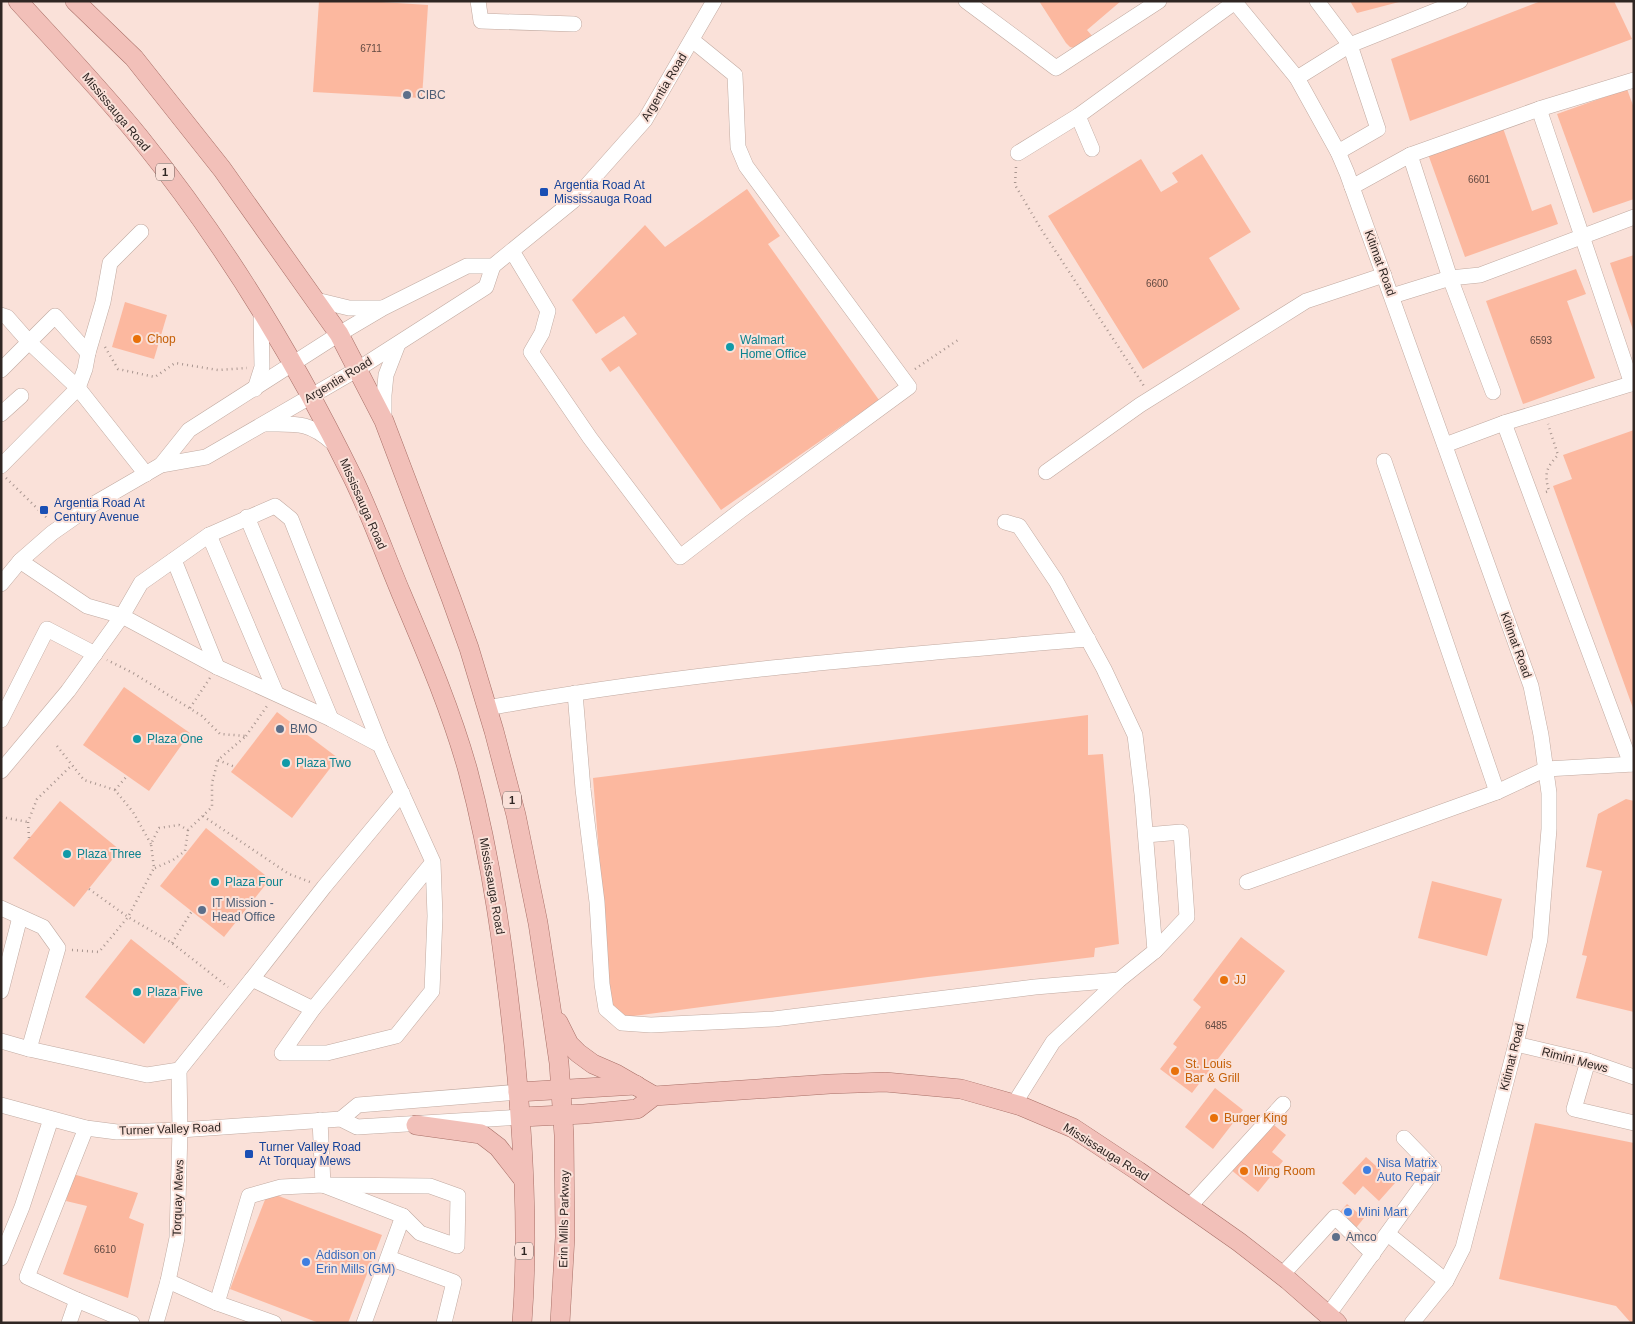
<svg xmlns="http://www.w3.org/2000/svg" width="1635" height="1324" font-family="Arial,sans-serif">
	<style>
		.building { fill: #fcb89f }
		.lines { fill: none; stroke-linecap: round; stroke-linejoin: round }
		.minor-casing { stroke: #c1aaa1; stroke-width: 16 }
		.major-casing { stroke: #a86f67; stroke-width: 20 }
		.path { stroke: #a99690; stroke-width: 2.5; stroke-dasharray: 1 4; stroke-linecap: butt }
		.minor { stroke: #fff; stroke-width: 15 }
		.major { stroke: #f2c0b9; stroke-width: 19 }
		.service-dot { fill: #5c6f8a; stroke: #fae1d9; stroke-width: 2 }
		.transit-dot { fill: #1a4fb4; stroke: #fae1d9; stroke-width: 2 }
		.food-dot { fill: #e8710a; stroke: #fae1d9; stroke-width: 2 }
		.culture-dot { fill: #0f9aa8; stroke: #fae1d9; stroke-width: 2 }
		.shop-dot { fill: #3f7fe0; stroke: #fae1d9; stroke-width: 2 }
		.labels { text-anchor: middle; stroke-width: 4; stroke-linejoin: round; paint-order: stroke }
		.number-label { font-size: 10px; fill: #624a42 }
		.shield { fill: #fae1d9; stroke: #6c5e5a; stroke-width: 1 }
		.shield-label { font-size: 11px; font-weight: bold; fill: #2f2623 }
		.street-label { font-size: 12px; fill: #2f2623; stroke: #fae1d9 }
		.service-label { font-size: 12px; fill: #4e5e75; stroke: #fae1d9; text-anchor: start }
		.transit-label { font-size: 12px; fill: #164399; stroke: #fae1d9; text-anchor: start }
		.food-label { font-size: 12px; fill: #c56008; stroke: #fae1d9; text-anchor: start }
		.culture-label { font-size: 12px; fill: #0d838f; stroke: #fae1d9; text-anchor: start }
		.shop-label { font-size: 12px; fill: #366cbe; stroke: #fae1d9; text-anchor: start }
	</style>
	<rect width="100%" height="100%" fill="#fae1d9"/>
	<g class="building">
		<path d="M319,1H366L428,5L422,98L313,92Z"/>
		<path d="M1039,1H1121L1087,30L1093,37L1078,49L1070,47L1066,43Z"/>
		<path d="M1350,1H1399V2L1357,13Z"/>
		<path d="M1541,1H1614L1632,39L1410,121L1391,59Z"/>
		<path d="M1627,89L1634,108V199L1593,213L1557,114Z"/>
		<path d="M1503,128L1532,211L1551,204L1558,224L1465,257L1428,154Z"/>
		<path d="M1202,154L1251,232L1209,258L1240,309L1143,369L1048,216L1141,159L1161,192L1178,182L1172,173Z"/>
		<path d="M747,189L780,236L768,244L879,400L721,510L619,366L610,372L601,359L637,334L624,316L596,334L572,300L645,225L665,247Z"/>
		<path d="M1634,255V330H1633L1610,263Z"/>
		<path d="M1576,269L1586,294L1567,301L1595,378L1523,404L1486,301Z"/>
		<path d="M125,302L167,315L154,359L112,347Z"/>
		<path d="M1634,430V711L1553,486L1572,479L1563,455Z"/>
		<path d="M124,687L190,733L149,791L83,745Z"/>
		<path d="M277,712L338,758L292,818L231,772Z"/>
		<path d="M1088,715V755L1103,754L1119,944L1095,948L1094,957L928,977L626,1017L611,1003L593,778Z"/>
		<path d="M1626,799L1634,801V1012L1576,998L1587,956L1582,955L1602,871L1586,867L1598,814Z"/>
		<path d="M60,801L120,850L74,907L13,858Z"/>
		<path d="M206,828L270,879L224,937L160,886Z"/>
		<path d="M1432,881L1502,899L1487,956L1418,938Z"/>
		<path d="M1241,937L1285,971L1192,1093L1160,1069L1177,1047L1173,1044L1201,1007L1193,1000Z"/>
		<path d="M131,939L190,986L144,1044L85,997Z"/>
		<path d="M1215,1088L1243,1110L1213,1149L1185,1127Z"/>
		<path d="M1269,1121L1286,1135L1272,1152L1283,1161L1258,1192L1230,1169Z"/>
		<path d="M1535,1123L1634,1143V1323H1631L1616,1306L1499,1279Z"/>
		<path d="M1366,1157L1395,1183L1379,1201L1363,1186L1355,1195L1342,1183Z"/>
		<path d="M73,1174L138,1193L129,1218L144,1224L128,1298L63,1274L87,1206L66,1201Z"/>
		<path d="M268,1192L382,1235L348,1323H319L230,1289Z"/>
		<path d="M1347,1204L1364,1218L1356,1228L1339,1213Z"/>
	</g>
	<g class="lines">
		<g class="minor-casing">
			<g id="minor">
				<path d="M478,1L481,21L574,24"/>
				<path d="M966,1L1056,68L1159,1"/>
				<path d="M1234,1L1297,78L1338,152L1347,173L1531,686L1541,735L1549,793V829L1540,939L1516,1044L1463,1248L1446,1281L1412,1323"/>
				<path d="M1317,1L1350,45L1378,129L1338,152"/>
				<path d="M1297,78L1350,45L1460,1"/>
				<path d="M1539,109L1632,384"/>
				<path d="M1078,116L1092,149"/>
				<path d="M1018,153L1078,116L1235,2"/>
				<path d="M1410,155L1539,109L1634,80"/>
				<path d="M1352,187L1410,155L1450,278L1493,392"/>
				<path d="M512,251L548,311L542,333L531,352L590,438L680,557L740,511L909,387L746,166L738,147L735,75L692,40"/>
				<path d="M1392,296L1450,278L1480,275L1634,217"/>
				<path d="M316,300L349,308H382"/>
				<path d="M1,315L7,317L29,342L55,316L88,353L85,369L78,388L29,342L1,370"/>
				<path d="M88,353L103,302L110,263L141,232"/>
				<path d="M255,389L262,367L261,311"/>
				<path d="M1,414L21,396"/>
				<path d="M384,420V395L386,375L398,344"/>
				<path d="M1504,423L1631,764"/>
				<path d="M264,424C296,424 308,421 333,443"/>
				<path d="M1445,445L1504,423L1634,383"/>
				<path d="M1384,461L1497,792"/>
				<path d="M161,465L189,430L339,334L383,308L467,266H493L573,201L645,120L714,1"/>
				<path d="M1,466L78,388L146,474"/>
				<path d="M1046,472L1140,405L1306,301L1384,275"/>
				<path d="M247,517L331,719"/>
				<path d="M1005,522L1019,526L1056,581L1104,669L1135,735L1142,794L1155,951L1119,980L1053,1042L1014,1104"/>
				<path d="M209,535L276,693"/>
				<path d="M174,560L217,667"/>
				<path d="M20,561L87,606L122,616L217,667L331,719L380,745L433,862L435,916L432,991L396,1036L327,1053H282L313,1009L433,862"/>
				<path d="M1,584L20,561L52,533L92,505L161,465L206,457L358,369L486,287L493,266"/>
				<path d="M575,693L583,789L597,902L602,984L606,1009L622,1023L651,1025L774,1019L1035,987L1119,980"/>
				<path d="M487,708C685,672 887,656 1088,639"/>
				<path d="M1,720L47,629L95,654"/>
				<path d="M1,771L68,691L122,616L141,583L209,535L275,506L291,519L380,745"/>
				<path d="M1146,835L1181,832L1187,917L1155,951"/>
				<path d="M1247,882L1497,792L1546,769L1634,764"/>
				<path d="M1,908L43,927L58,948L29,1049"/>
				<path d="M252,979L324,887L402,793"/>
				<path d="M1,991L20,917"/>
				<path d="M1,1041L29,1049L147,1075L179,1070L252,979L313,1009"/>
				<path d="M1516,1044L1588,1061L1634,1077"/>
				<path d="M1588,1061L1574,1109L1634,1123"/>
				<path d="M1,1105L86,1128L117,1132L180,1130L341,1119L357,1127L521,1117"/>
				<path d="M341,1119L358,1105L518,1092"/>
				<path d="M320,1120L323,1185L403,1216L364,1323"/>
				<path d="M1189,1207L1283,1104"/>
				<path d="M1388,1234L1446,1281"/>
				<path d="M1,1258L22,1207L51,1119"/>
				<path d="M389,1258L454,1282L444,1323"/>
				<path d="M1282,1275L1335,1217L1373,1254"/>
				<path d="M168,1281L217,1303L249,1196L281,1187L323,1185L430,1186L458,1196L457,1246L420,1233L403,1216"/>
				<path d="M77,1300L27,1277L86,1128"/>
				<path d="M217,1303L274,1323"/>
				<path d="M1328,1315L1434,1169L1404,1138"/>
				<path d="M69,1323L77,1300L132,1323"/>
				<path d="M156,1323L168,1281L177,1238L180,1130L179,1070"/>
			</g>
		</g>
		<g class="major-casing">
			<g id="major">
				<path d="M18,1C59,46 101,90 140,138C223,241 295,359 353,478C371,515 385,555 401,593C426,652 451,710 468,771C492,861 504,953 514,1045C523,1137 529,1231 522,1323"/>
				<path d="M75,1L134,58L222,169L339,334L384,421L451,598L469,648L494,731L516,815L538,923L551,1008L559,1063L564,1135L565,1237L560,1323"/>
				<path d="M558,1022L569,1044L578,1053L593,1064L616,1074L654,1096"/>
				<path d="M518,1092L636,1085"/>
				<path d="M521,1117L584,1114L637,1109L654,1096L830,1084L885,1082L961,1089L1021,1106L1073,1128L1138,1171L1239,1242L1288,1280L1337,1323"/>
				<path d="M416,1125L481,1134L498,1147L523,1179"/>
			</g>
		</g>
		<g class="path">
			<path d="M1016,167L1015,185L1041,229L1144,386"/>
			<path d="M105,347L118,369L155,377L175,363L218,370L247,368"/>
			<path d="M915,369L958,340"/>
			<path d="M6,478L47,518"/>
			<path d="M1546,492L1549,491C1544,474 1546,468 1558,455L1548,424"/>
			<path d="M190,708L210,678"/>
			<path d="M246,736L267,706"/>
			<path d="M57,746L84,780L115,790L133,812L151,844"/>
			<path d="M218,760L235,767"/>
			<path d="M115,790L127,776"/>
			<path d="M203,816L289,874L310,882"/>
			<path d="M1,817L28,822"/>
			<path d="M29,838L28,822L37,799L72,765"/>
			<path d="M155,868L173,860L185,851L188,830"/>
			<path d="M89,889L128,917L172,943L228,987"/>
			<path d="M172,943L192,911"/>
			<path d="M72,950L99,952L128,917L154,868L151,844L159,828L179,825L188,830L212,807V783L218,760L246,736L220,734L202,716L133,673L107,660"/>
		</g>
		<use href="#minor" class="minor"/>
		<use href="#major" class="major"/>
	</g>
	<g class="service-dot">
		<circle cx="407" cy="95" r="5"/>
		<circle cx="280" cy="729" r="5"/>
		<circle cx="202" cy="910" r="5"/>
		<circle cx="1336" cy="1237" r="5"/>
	</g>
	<g class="transit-dot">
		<rect x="539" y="187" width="10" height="10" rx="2.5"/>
		<rect x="39" y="505" width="10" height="10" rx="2.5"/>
		<rect x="244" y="1149" width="10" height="10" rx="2.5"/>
	</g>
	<g class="food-dot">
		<circle cx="137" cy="339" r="5"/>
		<circle cx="1224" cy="980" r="5"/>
		<circle cx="1175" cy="1071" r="5"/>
		<circle cx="1214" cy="1118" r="5"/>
		<circle cx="1244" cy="1171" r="5"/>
	</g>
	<g class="culture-dot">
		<circle cx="730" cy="347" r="5"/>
		<circle cx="137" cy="739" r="5"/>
		<circle cx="286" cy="763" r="5"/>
		<circle cx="67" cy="854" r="5"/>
		<circle cx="215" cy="882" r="5"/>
		<circle cx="137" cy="992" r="5"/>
	</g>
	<g class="shop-dot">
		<circle cx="1367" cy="1170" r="5"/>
		<circle cx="1348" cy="1212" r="5"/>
		<circle cx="306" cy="1262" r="5"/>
	</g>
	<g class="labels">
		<g class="number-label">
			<text x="371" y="52">6711</text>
			<text x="1479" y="183">6601</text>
			<text x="1157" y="287">6600</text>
			<text x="1541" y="344">6593</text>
			<text x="1216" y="1029">6485</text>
			<text x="105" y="1253">6610</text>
		</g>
		<g class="shield">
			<rect x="156" y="163.5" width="18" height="17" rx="4"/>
			<rect x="503" y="791.5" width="18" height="17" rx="4"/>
			<rect x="515" y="1242.5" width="18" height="17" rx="4"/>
		</g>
		<g class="shield-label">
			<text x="165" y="176">1</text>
			<text x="512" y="804">1</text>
			<text x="524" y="1255">1</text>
		</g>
		<g class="street-label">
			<text transform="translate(664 87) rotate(-59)" y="4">Argentia Road</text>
			<text transform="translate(116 112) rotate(50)" y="4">Mississauga Road</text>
			<text transform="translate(1380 263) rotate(70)" y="4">Kitimat Road</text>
			<text transform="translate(338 380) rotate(-31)" y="4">Argentia Road</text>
			<text transform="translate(363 504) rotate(66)" y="4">Mississauga Road</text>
			<text transform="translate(1516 645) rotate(70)" y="4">Kitimat Road</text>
			<text transform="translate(492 886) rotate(80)" y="4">Mississauga Road</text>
			<text transform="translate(1512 1057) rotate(-76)" y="4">Kitimat Road</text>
			<text transform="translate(1575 1060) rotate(15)" y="4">Rimini Mews</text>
			<text transform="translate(170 1129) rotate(-2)" y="4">Turner Valley Road</text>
			<text transform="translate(1106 1152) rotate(32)" y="4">Mississauga Road</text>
			<text transform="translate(178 1198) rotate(-88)" y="4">Torquay Mews</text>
			<text transform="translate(564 1219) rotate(-89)" y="4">Erin Mills Parkway</text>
		</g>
		<g class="service-label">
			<text x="417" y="99">CIBC</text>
			<text x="290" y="733">BMO</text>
			<text x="212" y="907">IT Mission -<tspan x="212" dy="14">Head Office</tspan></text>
			<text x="1346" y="1241">Amco</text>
		</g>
		<g class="transit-label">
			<text x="554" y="189">Argentia Road At<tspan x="554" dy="14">Mississauga Road</tspan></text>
			<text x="54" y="507">Argentia Road At<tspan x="54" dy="14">Century Avenue</tspan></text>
			<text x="259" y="1151">Turner Valley Road<tspan x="259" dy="14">At Torquay Mews</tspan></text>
		</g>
		<g class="food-label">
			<text x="147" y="343">Chop</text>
			<text x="1234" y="984">JJ</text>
			<text x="1185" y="1068">St. Louis<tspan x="1185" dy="14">Bar &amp; Grill</tspan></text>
			<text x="1224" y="1122">Burger King</text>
			<text x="1254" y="1175">Ming Room</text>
		</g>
		<g class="culture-label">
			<text x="740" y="344">Walmart<tspan x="740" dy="14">Home Office</tspan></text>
			<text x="147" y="743">Plaza One</text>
			<text x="296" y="767">Plaza Two</text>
			<text x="77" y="858">Plaza Three</text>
			<text x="225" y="886">Plaza Four</text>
			<text x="147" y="996">Plaza Five</text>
		</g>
		<g class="shop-label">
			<text x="1377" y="1167">Nisa Matrix<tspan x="1377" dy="14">Auto Repair</tspan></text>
			<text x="1358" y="1216">Mini Mart</text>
			<text x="316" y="1259">Addison on<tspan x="316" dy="14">Erin Mills (GM)</tspan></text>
		</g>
	</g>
	<rect width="1635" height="1324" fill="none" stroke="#2f2623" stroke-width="5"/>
</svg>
